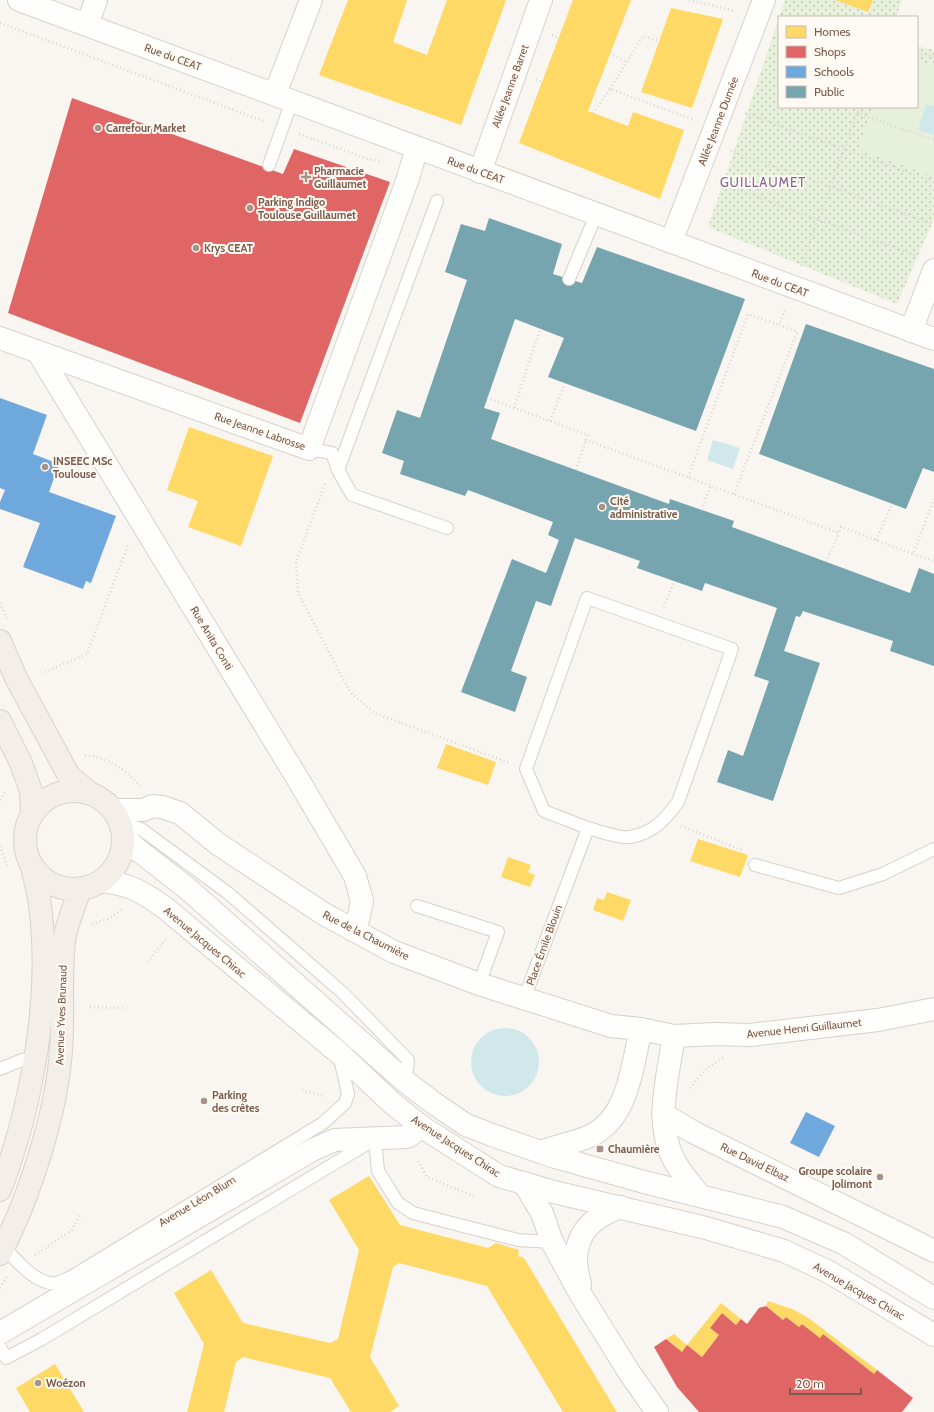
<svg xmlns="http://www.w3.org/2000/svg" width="934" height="1412" font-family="Cabin,sans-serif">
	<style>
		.park { fill: url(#park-dots) }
		.garden { fill: #e7f0db }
		.water { fill: #d0e8ea }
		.homes { fill: #ffd966 }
		.shops { fill: #e06666 }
		.schools { fill: #6fa8dc }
		.public { fill: #76a5af }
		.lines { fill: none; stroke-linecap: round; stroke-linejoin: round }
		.lane-casing { stroke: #d7d1cb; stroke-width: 14 }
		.street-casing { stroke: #d7d1cb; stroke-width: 24 }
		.secondary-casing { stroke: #d9d2cb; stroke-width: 24 }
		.primary-casing { stroke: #dad1cc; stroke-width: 24 }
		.path { stroke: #dcd5d0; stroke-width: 2.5; stroke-dasharray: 1 3; stroke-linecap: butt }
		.lane { stroke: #fefefd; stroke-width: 12 }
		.street { stroke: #fefefd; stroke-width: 22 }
		.secondary { stroke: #fefefd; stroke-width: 22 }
		.primary { stroke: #f3eee8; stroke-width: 22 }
		.poi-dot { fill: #a69286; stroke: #fffaf3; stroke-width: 1.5 }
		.labels { text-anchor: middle; stroke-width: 4; stroke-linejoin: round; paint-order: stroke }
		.street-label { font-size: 11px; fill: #7a5c4d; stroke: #fffaf3 }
		.poi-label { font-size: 11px; font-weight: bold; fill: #7a5c4d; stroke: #fffaf3; text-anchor: start }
		.quarter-label { font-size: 13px; letter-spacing: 1px; fill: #846695; stroke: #fffaf3 }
	</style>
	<defs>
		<pattern id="park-dots" width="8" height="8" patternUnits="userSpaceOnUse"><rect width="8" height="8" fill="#e7f0db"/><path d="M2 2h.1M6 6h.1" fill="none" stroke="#c0c6b4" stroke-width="1.8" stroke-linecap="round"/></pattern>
	</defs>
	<rect width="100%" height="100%" fill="#f9f5f0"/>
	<g class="park">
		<path d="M785,0H902L896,17H779Z"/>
		<path d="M779,18V107H917V46L934,50V219L897,304L708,227Z"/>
	</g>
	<path class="garden" d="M917,62L934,66V177L858,149L873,107H917Z"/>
	<g class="water">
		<path d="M926,104L934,106V135L918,130Z"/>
		<path d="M713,440L740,448L733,469L707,460Z"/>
		<circle cx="505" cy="1062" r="34"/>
	</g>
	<g class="homes">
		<path d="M348,0H407L393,42L427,55L447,0H506L461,125L319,75Z"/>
		<path d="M573,0H631L588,111L628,126L633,112L684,130L660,199L519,143Z"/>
		<path d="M835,0H873L868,12Z"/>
		<path d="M671,8L723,19L692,108L641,92Z"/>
		<path d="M189,427L273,456L241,546L188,527L198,501L167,490Z"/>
		<path d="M446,744L496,762L488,785L437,768Z"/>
		<path d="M698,839L748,855L740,877L690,861Z"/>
		<path d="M508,857L531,865L528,872L535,875L530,887L501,877Z"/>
		<path d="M607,892L631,900L623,921L593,910L597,898L604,900Z"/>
		<path d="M369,1176L400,1225L488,1248L496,1243L519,1250L518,1256L524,1258L617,1412H563L487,1286L399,1263L393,1267L370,1357L399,1406L390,1412H351L330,1378L243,1357L236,1362L224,1412H187L204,1344L174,1293L211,1270L243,1323L330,1343L338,1339L359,1250L329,1200Z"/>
		<path d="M768,1301L792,1309L807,1317L877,1370L874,1374L823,1334L820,1338L802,1324L799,1327L786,1317L783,1320L766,1306Z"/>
		<path d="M721,1303L741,1319L736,1325L722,1313L710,1328L719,1335L702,1357L687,1345Z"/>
		<path d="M674,1334L687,1345L682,1352L666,1339Z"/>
		<path d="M55,1364L84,1412H30L16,1388Z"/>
	</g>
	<g class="shops">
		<path d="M72,98L283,174L294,149L390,182L300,423L8,313Z"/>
		<path d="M766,1306L783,1320L786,1317L799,1327L802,1324L820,1338L823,1334L874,1374L877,1370L913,1398L902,1412H699L677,1387L654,1347L666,1339L682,1352L687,1345L702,1357L719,1335L710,1328L722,1313L736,1325L741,1319L747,1324L759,1308Z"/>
	</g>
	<g class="schools">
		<path d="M0,398L47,415L33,454L59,464L49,492L116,516L91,583L86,581L83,589L23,567L40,523L0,509V502L5,490L0,488Z"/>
		<path d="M806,1112L835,1126L819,1157L790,1143Z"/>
	</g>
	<g class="public">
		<path d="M489,218L562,244L553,274L582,283L597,247L745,299L696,431L548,377L564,338L515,319L484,408L500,413L491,439L669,504L670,499L734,521L732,527L910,593L919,568L934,574V666L890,651L893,641L803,611L800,617L796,616L784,651L820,663L773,801L717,782L728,750L743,756L769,681L754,676L777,608L705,583L702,591L637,568L640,561L575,538L551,606L536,601L511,671L527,677L515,712L461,692L512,559L546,573L559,540L548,535L553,522L468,490L465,496L400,474L404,461L382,453L397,410L420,418L467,280L445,272L461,224L485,231Z"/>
		<path d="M806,324L934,369V472L923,468L906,509L759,454Z"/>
	</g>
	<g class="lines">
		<g class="lane-casing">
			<g id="lane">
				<path d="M269,165L292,101"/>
				<path d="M569,279L596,215"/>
				<path d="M309,449L332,453L338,470L352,495L447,528"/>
				<path d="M338,470L437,201"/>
				<path d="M120,823L141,829L228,893L343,993L408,1060L406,1082"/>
				<path d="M755,865L839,888L883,874L934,849"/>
				<path d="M417,906L498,932L479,984"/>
				<path d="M524,999L588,828C598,831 621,839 630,837C653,833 665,820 678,802L732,649L587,598L526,769L544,811L588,828"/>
				<path d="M0,1069L22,1060L36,1058"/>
				<path d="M4,1247C15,1259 37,1286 56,1283C61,1282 66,1279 71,1277L323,1123L345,1103L348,1094L340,1058"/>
				<path d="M0,1347L6,1358L42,1339L375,1139L378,1171L398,1203L413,1213L518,1240L552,1242"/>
			</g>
		</g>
		<g class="street-casing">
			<g id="street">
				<path d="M19,0L934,339"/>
				<path d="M87,25L96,0"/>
				<path d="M275,94L311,0"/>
				<path d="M480,172L541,0"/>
				<path d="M671,242L764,0"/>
				<path d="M911,331L934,270"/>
				<path d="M0,338L309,449L407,181L417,148"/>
				<path d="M38,352L299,781L355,876L362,901L358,920L353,930"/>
				<path d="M113,810H143L153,806L162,807L180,813L218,844L324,914L394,952L479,984L611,1026L641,1029L674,1036L715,1034L750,1035L878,1020L934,1009"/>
				<path d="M674,1036C668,1076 654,1122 674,1160C680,1172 691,1184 699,1195"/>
				<path d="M663,1114L693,1132L934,1251"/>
				<path d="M540,1152C556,1146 574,1143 590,1136C629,1118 632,1065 641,1029"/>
				<path d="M524,1183L542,1213L552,1242L581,1295L629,1372L657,1412"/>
				<path d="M580,1284C578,1276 576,1267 576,1259C577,1229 596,1216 621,1207"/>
			</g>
		</g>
		<g class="secondary-casing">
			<g id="secondary">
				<path d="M123,836L138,850L188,889L406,1082L435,1104L466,1125L492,1135L555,1157L644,1182L783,1217L843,1243L934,1298"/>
				<path d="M101,881C129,884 141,891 164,907L339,1053L392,1103L422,1127L499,1176L554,1192L706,1228L784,1251L829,1272L934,1335"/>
				<path d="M0,1333L312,1150L335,1140L407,1137L422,1127"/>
			</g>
		</g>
		<g class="primary-casing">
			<g id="primary">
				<path d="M0,641L16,678L69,776L91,794"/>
				<path d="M0,721L21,763L31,791L32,813"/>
				<circle cx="74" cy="840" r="49"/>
				<path d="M0,1190C32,1107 52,995 40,906C39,893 35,880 32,867"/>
				<path d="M0,1254C29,1199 57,1112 61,1050C64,1013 60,977 64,941C66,925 75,905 80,889"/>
			</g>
		</g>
		<g class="path">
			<path d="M689,0L735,11"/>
			<path d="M0,23L266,122"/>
			<path d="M552,35L559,37"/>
			<path d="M610,53L627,62"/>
			<path d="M917,53L934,57"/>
			<path d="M536,80L542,82"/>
			<path d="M610,89L643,36L659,41"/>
			<path d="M593,113L610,89L694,120"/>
			<path d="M745,113L934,182"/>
			<path d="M857,113L934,140"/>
			<path d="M299,134L368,159L381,161"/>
			<path d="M731,151L934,224"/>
			<path d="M719,183L917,256"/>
			<path d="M801,266L860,107"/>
			<path d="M487,398L588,435L586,440L839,533L841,527L913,554L934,499"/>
			<path d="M514,408L540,329"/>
			<path d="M550,421L565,383"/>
			<path d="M576,470L586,440"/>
			<path d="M688,477L748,314L779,325"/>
			<path d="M325,484L296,562L298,593L350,692L374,713L510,763"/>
			<path d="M734,494L797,332L779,325L786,308"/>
			<path d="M701,510L711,486"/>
			<path d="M876,540L892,504"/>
			<path d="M913,554L934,561"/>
			<path d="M826,562L839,533"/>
			<path d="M0,603L7,619"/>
			<path d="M664,607L674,581"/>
			<path d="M45,672L87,654L128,545"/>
			<path d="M85,755C111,759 123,768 141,787"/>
			<path d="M0,800L6,790"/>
			<path d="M681,826L744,851"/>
			<path d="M0,846L8,868"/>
			<path d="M92,924L110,918L123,908"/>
			<path d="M148,962L166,939"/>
			<path d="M90,1007L123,1008"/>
			<path d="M690,1088L707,1068L723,1058"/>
			<path d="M302,1090L325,1096"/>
			<path d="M418,1161L427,1177L476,1197"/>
			<path d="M35,1255L72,1230L81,1213"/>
			<path d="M0,1288L7,1276"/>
		</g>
		<use href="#lane" class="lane"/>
		<use href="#street" class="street"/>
		<use href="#secondary" class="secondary"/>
		<use href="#primary" class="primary"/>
	</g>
	<g class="poi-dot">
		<circle cx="98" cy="128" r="4"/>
		<path d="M304 171h4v4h4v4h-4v4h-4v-4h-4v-4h4z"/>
		<circle cx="250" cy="208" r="4"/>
		<circle cx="196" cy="248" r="4"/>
		<circle cx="45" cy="467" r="4"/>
		<circle cx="602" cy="507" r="4"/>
		<circle cx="204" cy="1101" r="4"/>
		<rect x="596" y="1145" width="8" height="8" rx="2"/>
		<circle cx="880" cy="1177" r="4"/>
		<circle cx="38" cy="1383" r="4"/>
	</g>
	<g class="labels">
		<g class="street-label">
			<text transform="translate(173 57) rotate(20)" y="4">Rue du CEAT</text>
			<text transform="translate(510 86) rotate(-70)" y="4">Allée Jeanne Barret</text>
			<text transform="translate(718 121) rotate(-69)" y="4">Allée Jeanne Dumée</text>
			<text transform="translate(476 170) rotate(20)" y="4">Rue du CEAT</text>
			<text transform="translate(780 283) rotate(21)" y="4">Rue du CEAT</text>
			<text transform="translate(260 431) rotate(19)" y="4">Rue Jeanne Labrosse</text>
			<text transform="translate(212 638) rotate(59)" y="4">Rue Anita Conti</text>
			<text transform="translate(366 935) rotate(27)" y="4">Rue de la Chaumière</text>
			<text transform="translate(205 942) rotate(40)" y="4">Avenue Jacques Chirac</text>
			<text transform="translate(544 945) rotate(-70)" y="4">Place Émile Blouin</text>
			<text transform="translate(61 1015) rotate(-88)" y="4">Avenue Yves Brunaud</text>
			<text transform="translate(804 1028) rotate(-6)" y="4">Avenue Henri Guillaumet</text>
			<text transform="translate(456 1146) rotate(33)" y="4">Avenue Jacques Chirac</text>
			<text transform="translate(755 1162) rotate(26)" y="4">Rue David Elbaz</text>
			<text transform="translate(197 1201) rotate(-31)" y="4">Avenue Léon Blum</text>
			<text transform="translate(859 1291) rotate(30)" y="4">Avenue Jacques Chirac</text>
		</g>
		<g class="poi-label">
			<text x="106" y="132">Carrefour Market</text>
			<text x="314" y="175">Pharmacie<tspan x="314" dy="13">Guillaumet</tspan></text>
			<text x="258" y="206">Parking Indigo<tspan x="258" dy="13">Toulouse Guillaumet</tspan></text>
			<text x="204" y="252">Krys CEAT</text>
			<text x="53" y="465">INSEEC MSc<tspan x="53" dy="13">Toulouse</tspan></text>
			<text x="610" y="505">Cité<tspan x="610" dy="13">administrative</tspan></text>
			<text x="212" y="1099">Parking<tspan x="212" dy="13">des crêtes</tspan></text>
			<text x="608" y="1153">Chaumière</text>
			<text x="872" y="1175" text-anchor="end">Groupe scolaire<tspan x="872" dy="13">Jolimont</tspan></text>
			<text x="46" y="1387">Woézon</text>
		</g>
		<g class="quarter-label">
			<text x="763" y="187">GUILLAUMET</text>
		</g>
	</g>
	<rect x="778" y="16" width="140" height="92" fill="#fffaf3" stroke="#cabbb1"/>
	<rect x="786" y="26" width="20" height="12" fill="#ffd966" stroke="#cabbb1"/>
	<text x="814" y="36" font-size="12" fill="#7a5c4d">Homes</text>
	<rect x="786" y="46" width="20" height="12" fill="#e06666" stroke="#cabbb1"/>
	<text x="814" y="56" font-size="12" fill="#7a5c4d">Shops</text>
	<rect x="786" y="66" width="20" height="12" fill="#6fa8dc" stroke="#cabbb1"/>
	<text x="814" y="76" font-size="12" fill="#7a5c4d">Schools</text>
	<rect x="786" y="86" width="20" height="12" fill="#76a5af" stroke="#cabbb1"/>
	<text x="814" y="96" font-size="12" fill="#7a5c4d">Public</text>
	<path d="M790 1388v6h71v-6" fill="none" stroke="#7a5c4d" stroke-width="2"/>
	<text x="796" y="1388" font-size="12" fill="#7a5c4d" stroke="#fffaf3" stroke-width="3" paint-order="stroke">20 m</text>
</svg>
